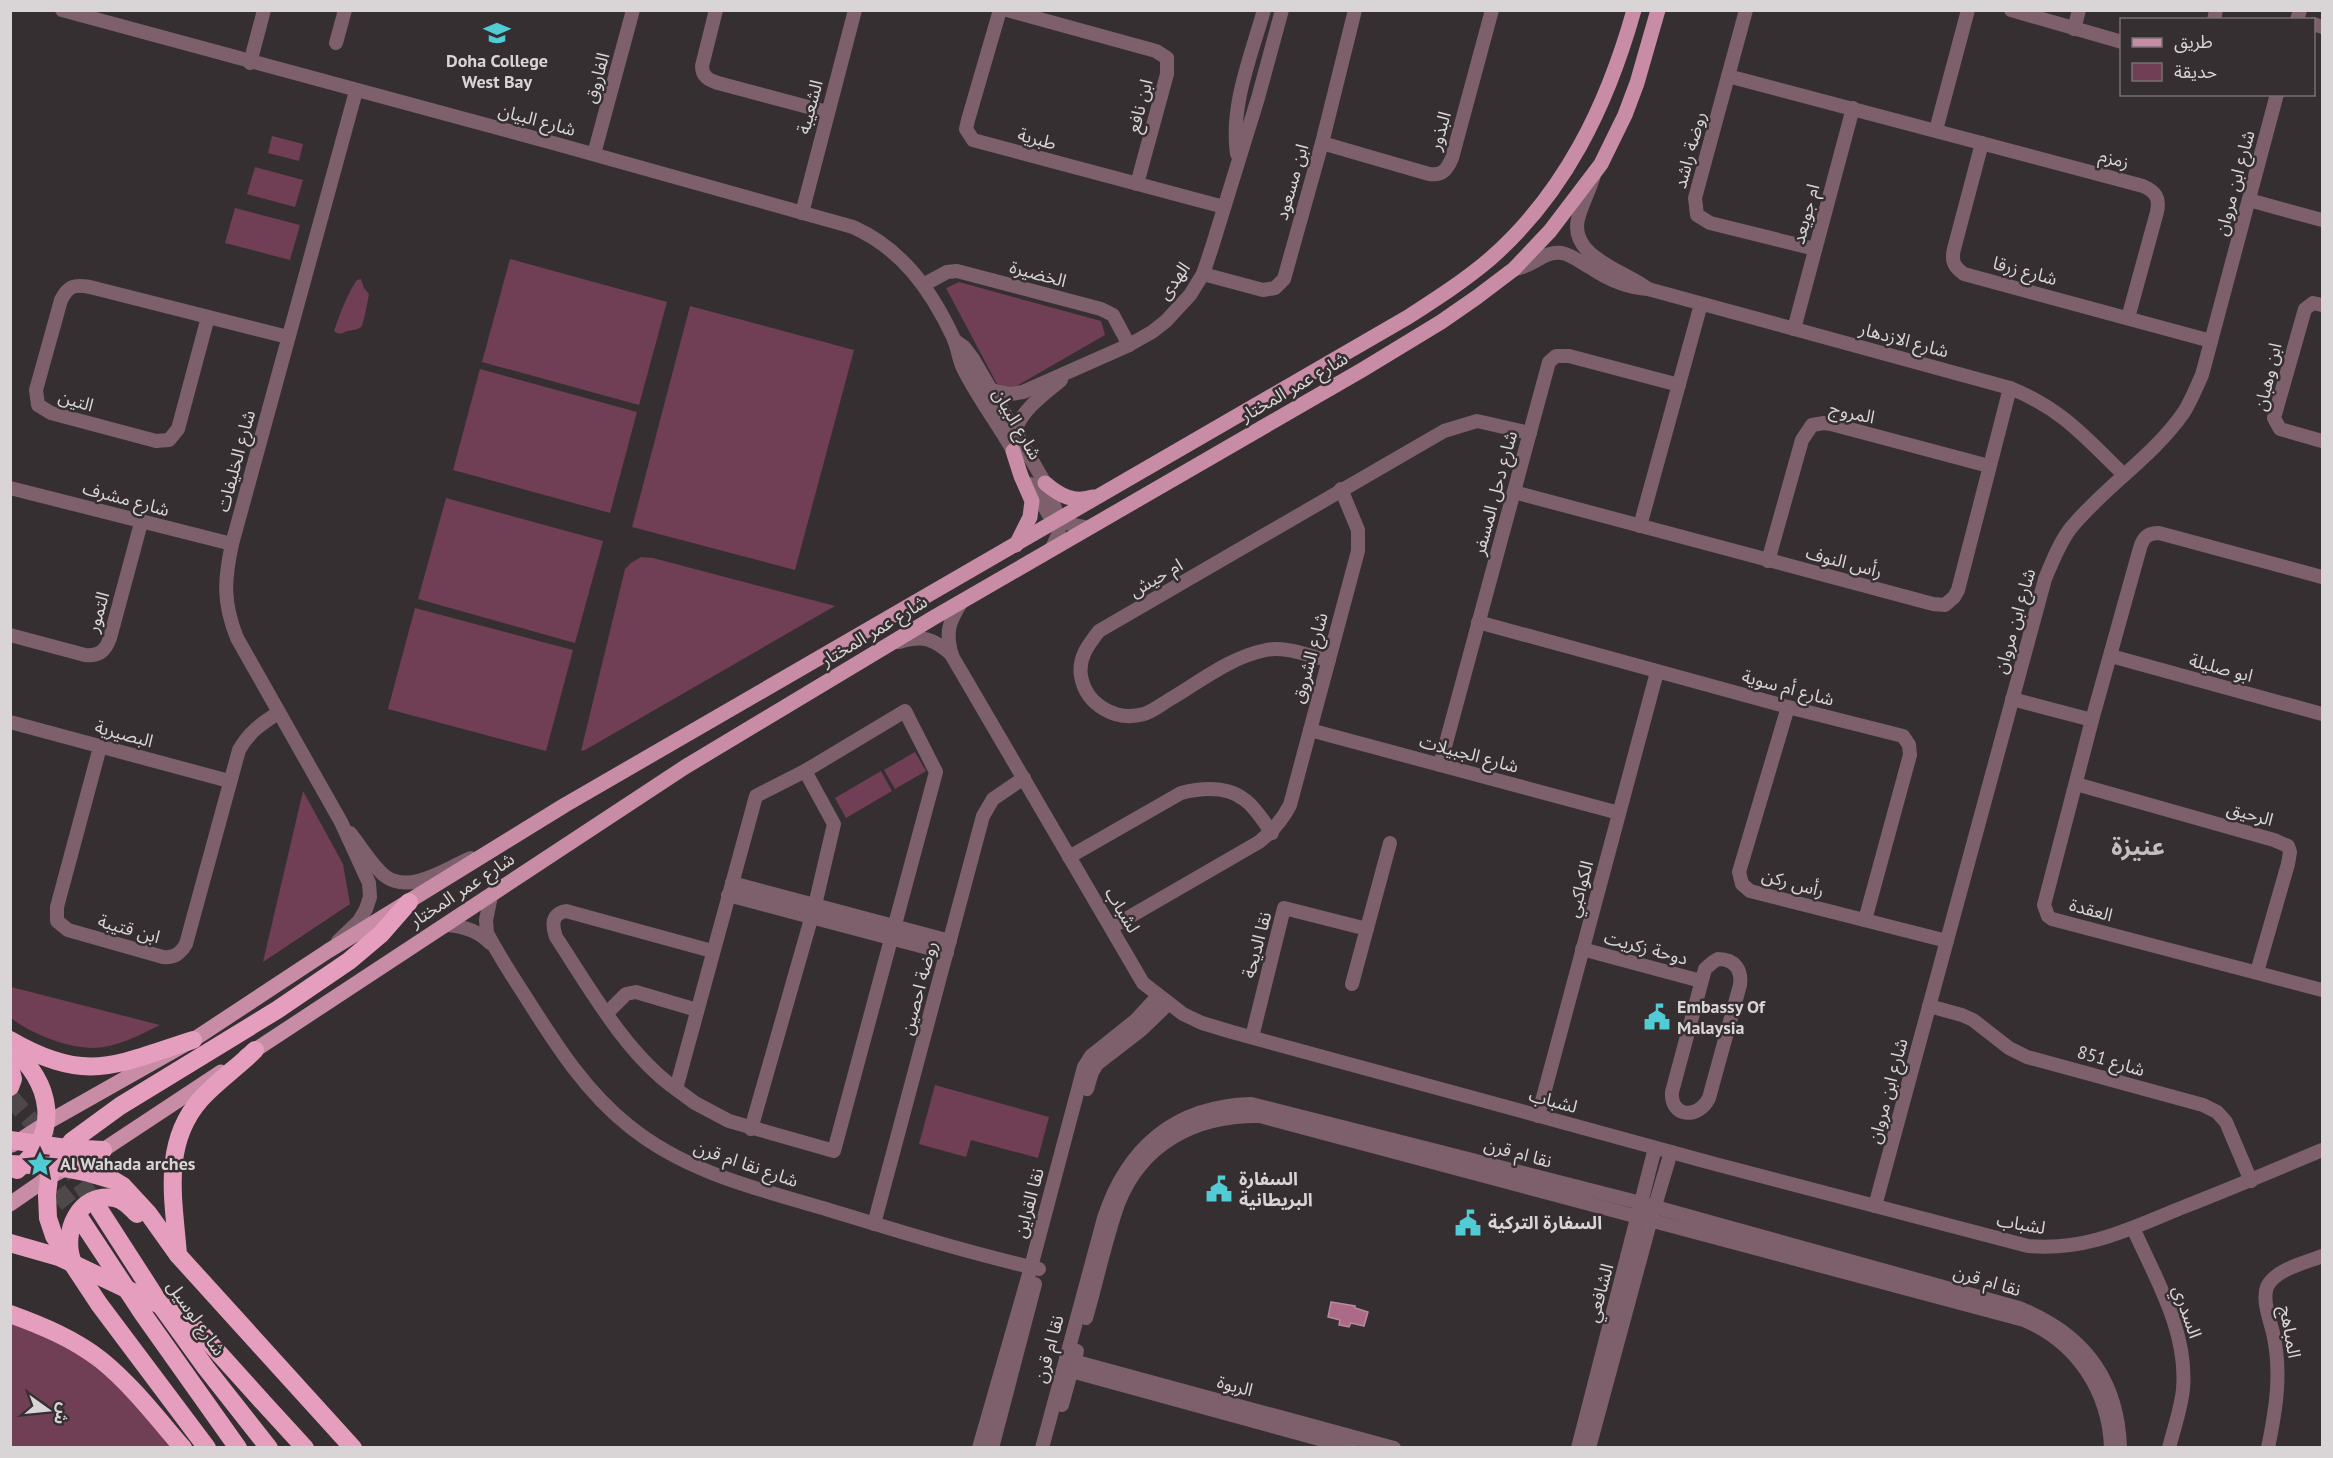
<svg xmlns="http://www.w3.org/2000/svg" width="2333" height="1458" font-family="'PT Sans','Noto Sans Arabic',sans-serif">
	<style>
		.green { fill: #703e55 }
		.water { fill: #ac6988; stroke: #ba899f; stroke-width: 1.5 }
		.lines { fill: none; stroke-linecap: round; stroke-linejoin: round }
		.highway-tunnel { stroke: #4e484a; stroke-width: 18; stroke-dasharray: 18 9; stroke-linecap: butt }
		.minor { stroke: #7d606c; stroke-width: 14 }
		.major { stroke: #c88ca7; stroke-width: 15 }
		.highway { stroke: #e69ebe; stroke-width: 18 }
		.highway-bridge { stroke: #e69ebe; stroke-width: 18 }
		.labels { text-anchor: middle; stroke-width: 5; stroke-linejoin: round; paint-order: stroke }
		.poi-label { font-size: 18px; font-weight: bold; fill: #d9d5d6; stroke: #362f31; text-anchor: start }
		.street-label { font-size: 18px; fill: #d9d5d6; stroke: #362f31 }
		.district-label { font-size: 24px; font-weight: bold; fill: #c6bdc1; stroke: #362f31 }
	</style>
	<rect width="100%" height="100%" fill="#362f31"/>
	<g class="green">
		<path d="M272,136L303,144L299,161L268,153Z"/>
		<path d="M255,167L303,180L295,207L247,194Z"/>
		<path d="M235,208L300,225L290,260L225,243Z"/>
		<path d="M510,259L667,302L639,405L482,362Z"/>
		<path d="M361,279L364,288L369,294C368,299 364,324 361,327C358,330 352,330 347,331C341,334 340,335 334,331C340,314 347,294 357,280Z"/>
		<path d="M959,282L1101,321L1105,335L1013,388L997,384L946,288Z"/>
		<path d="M690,306L854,350L795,570L632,527Z"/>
		<path d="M480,369L637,412L610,513L453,470Z"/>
		<path d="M446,498L603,541L575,643L418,599Z"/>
		<path d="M641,557L653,558L835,606L585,750L581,751L625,569L631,563Z"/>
		<path d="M415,608L573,650L546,751L388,709Z"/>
		<path d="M915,752L926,771L895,789L884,770Z"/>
		<path d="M881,771L892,791L846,818L835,798Z"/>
		<path d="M303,791L343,864L350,904L263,962Z"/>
		<path d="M11,987L160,1025C140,1035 117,1047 94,1048C66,1048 32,1034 11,1018Z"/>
		<path d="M935,1085L1049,1117L1038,1158L971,1140L966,1157L919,1144Z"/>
		<path d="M10,1323C48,1337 84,1354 114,1381C135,1400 153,1426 171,1447H11Z"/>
	</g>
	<path class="water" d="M1331,1302L1355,1306V1308L1368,1312L1364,1326L1351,1323L1349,1327L1339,1325L1340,1320L1328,1317Z"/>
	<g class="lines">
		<g class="highway-tunnel">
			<path d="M10,1097L48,1140"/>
			<path d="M65,1161L97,1206"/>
			<path d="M41,1169L81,1220"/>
		</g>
		<g class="minor">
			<path d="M62,10L553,143L853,227C902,249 931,290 953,337C958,347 958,358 963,368C979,400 1001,428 1018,459"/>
			<path d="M716,10L702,66C702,77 709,80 718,83L827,112"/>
			<path d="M1000,10L968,120L966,129L973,140L1224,207"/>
			<path d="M1007,10L1156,51L1167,58V74L1137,184"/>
			<path d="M1746,10L1695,198L1697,215L1710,223L1815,249"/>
			<path d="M2011,10L2122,42"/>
			<path d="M2214,20L2216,10"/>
			<path d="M2297,20L2300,10"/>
			<path d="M2314,24L2322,27"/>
			<path d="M2074,29L2079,10"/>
			<path d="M336,43L345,10"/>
			<path d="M250,63L264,10"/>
			<path d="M1728,76L2143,186C2156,192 2160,198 2157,212L2128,318"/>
			<path d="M1936,130L1968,10"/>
			<path d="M1322,143L1429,174C1442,176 1447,170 1452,158L1492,10"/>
			<path d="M1982,143L1954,249C1951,261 1954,267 1964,274L2211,341"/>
			<path d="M594,154L633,10"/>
			<path d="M1237,154C1230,106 1251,56 1264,10"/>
			<path d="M1594,175C1590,190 1582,203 1578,219C1569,257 1625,271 1648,289"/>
			<path d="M2249,200L2322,220"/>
			<path d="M802,213L855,10"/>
			<path d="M1514,269C1532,268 1544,250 1562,253C1572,255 1582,263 1591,268C1609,280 1627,288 1648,289L2010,388C2061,408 2086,438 2124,475"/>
			<path d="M1203,274L1263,290L1275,288L1284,279L1322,143L1355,10"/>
			<path d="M923,285L947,272L957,271L1101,309L1113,315L1129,345"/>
			<path d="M2322,305L2313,303L2305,309L2274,418L2280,429L2322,441"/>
			<path d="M208,317L178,429L169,440L156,441L51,413L38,405L36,390L61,300C68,286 74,284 90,287L288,337"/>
			<path d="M1794,329L1853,108"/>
			<path d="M954,340L964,347L973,359L1045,483L1055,508L1060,525L1058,535L1051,550"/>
			<path d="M991,390L1011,394L1023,392L1129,345L1152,332L1166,321L1190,295L1203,274L1212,247L1258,98L1282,10"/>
			<path d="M1015,430C1024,408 1043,395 1061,380"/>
			<path d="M1031,484L1049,515L1070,524L1089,528"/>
			<path d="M10,488L232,544"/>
			<path d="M1514,492L1933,604L1945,605L1954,597L1958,590L2010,388"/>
			<path d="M1640,526L1701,304"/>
			<path d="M1768,561L1802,440L1812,425L1824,423L1831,424L1989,466"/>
			<path d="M2322,577L2159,533C2147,533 2143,538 2140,548L2092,720L2044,905L2048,916L2052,919L2322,990"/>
			<path d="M962,601C949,622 945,631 952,656L1143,983L1183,1014L1202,1023L1232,1032L1715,1164L2028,1246C2089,1251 2131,1228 2186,1206C2232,1188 2277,1169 2322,1150"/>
			<path d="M1478,622L1788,707L1903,736L1909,745L1910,755L1865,920"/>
			<path d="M10,635L85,655C99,656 105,652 110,638L141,523"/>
			<path d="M899,642C923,635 933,638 952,655"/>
			<path d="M2111,656L2322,714"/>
			<path d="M1329,660C1309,656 1286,646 1266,650C1231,657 1202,680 1172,698C1163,703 1154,711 1144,714C1116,722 1086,705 1081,676C1078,658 1088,645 1099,631L1444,431L1477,421L1530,433"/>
			<path d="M2012,699L2092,720"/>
			<path d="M1788,707L1739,872L1742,884L1750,891L1947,941"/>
			<path d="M905,711L936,772L834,1151L729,1121L695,1103L676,1089L756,796L805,771Z"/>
			<path d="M10,722L229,781"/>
			<path d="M1310,730L1619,813"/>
			<path d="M100,747L57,907V921L68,930L163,957C174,958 180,954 186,944L239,750C249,732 261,724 278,713"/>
			<path d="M1440,765L1549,362L1556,356H1569L1679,385"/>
			<path d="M2076,784L2274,840L2288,846L2290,852L2288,864L2257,972"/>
			<path d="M350,833C360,845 373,867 385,876C410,895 447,868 471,858"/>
			<path d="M1069,857L1181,793C1201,788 1227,786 1245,800C1255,807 1264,822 1272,833"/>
			<path d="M732,883L950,941"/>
			<path d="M728,895L947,953"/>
			<path d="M491,896L486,920L487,933C499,956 513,977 527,999C556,1045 586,1092 629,1126C687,1173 759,1189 829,1210C898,1231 969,1253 1039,1269"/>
			<path d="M446,925C463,926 478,930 490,943"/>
			<path d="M1112,927L1259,842C1273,831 1282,821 1290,805L1358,551V530L1341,489"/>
			<path d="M338,941L359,921L366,909L370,897L369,883L341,822L237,638C223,603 224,581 232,544L356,91"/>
			<path d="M1582,949L1701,981"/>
			<path d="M1718,959C1735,959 1742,970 1740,985L1709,1098C1698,1120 1670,1117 1672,1092L1705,969L1713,962Z"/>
			<path d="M1352,984L1390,843"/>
			<path d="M1929,1006L1962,1015L1973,1020L2009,1048L2027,1057L2203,1105L2217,1112L2226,1122L2251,1181"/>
			<path d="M607,1013L626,994L636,992L697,1010"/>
			<path d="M1252,1037L1284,908L1367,929"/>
			<path d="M676,1089C626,1054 589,987 556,937C552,925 551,914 566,911L712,951"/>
			<path d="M1087,1089L1092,1072L1097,1064L1141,1030L1168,1004"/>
			<path d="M1538,1116L1657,672"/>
			<path d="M751,1129L815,905L834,824L805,771"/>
			<path d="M1875,1206L2045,579C2052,562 2059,544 2070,529C2104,487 2153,457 2184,412C2191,401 2196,388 2202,375L2277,94"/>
			<path d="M874,1224L983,816L993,799L1024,778"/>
			<path d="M2133,1228C2156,1279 2188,1332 2183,1389C2181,1409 2174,1428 2169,1448"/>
			<path d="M1086,1318C1097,1281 1105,1240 1118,1204C1142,1142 1197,1115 1260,1116L2024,1320C2077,1342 2109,1391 2111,1448"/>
			<path d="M1066,1359L1394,1448"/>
			<path d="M1064,1369L1352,1448"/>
			<path d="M1062,1405L1077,1351"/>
			<path d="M979,1448L1031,1267L1084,1067L1091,1056L1136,1020L1158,996"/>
			<path d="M992,1448L1035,1284"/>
			<path d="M1042,1448L1104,1218C1127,1148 1175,1106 1251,1104L1641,1203L2019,1308C2082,1333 2118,1378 2120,1448"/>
			<path d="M1578,1448L1655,1148"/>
			<path d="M1589,1448L1651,1219L1671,1152"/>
			<path d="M2268,1448C2276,1409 2282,1372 2273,1333C2270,1320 2262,1300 2267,1287C2275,1269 2306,1263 2322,1256"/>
		</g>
		<g class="major">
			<path d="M1013,451L1021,476L1032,501L1030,517L1016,545"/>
			<path d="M1045,483C1060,496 1074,503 1093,497"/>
			<path d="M246,1056L685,767L933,618L1362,370L1441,322L1477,297L1514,269L1550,231L1601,164L1625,115L1637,83L1658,10"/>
			<path d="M12,1145L48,1122L193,1040L328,951L565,805L1408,317C1436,299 1464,281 1490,259C1565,193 1607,106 1634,10"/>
			<path d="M10,1204L49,1177L103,1150L221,1072"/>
		</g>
		<g class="highway">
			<path d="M10,1040C87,1085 117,1064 193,1040"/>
			<path d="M10,1047C52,1083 62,1132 17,1170"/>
			<path d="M10,1067L13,1079L10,1087"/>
			<path d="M10,1140L66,1148L103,1150"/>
			<path d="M10,1164L54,1166L89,1173L113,1180L123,1186L148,1213L178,1255L353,1448"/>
			<path d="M97,1206L162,1307L206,1368L269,1448"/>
			<path d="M81,1220L143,1314L238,1448"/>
			<path d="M178,1255C174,1201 161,1145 200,1100C217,1081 238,1067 255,1050"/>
			<path d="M72,1260C62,1232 79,1192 114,1198C124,1200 130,1207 137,1214"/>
			<path d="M10,1314C43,1326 74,1339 101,1360C132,1385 157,1418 183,1448"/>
			<path d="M261,1400L305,1448"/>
			<path d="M207,1448L99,1304L54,1236L48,1218L47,1195L49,1177L58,1159L72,1141L120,1106L277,1010L349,961L381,934L409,902"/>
		</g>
		<path class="highway-bridge" d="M10,1243L59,1257L175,1312L198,1330L261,1400"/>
	</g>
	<defs>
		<g id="school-bare" transform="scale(2.07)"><path d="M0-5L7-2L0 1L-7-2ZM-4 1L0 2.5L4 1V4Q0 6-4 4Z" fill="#51ccd4" stroke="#362f31" stroke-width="2.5" paint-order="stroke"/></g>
		<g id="civic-bare" transform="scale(2.07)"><path d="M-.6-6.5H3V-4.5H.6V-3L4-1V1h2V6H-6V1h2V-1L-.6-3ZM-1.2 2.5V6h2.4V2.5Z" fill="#51ccd4" stroke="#362f31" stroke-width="2.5" paint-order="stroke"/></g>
		<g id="sight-bare" transform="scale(2.07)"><path d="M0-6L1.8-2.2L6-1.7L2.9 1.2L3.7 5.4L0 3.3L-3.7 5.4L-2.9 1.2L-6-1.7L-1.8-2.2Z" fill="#51ccd4" stroke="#362f31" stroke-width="2.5" paint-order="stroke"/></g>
	</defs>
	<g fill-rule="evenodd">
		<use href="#school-bare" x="497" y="33"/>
		<use href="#civic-bare" x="1657" y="1017"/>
		<use href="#sight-bare" x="40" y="1164"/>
		<use href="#civic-bare" x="1219" y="1189"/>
		<use href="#civic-bare" x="1468" y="1223"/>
	</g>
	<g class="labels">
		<g class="poi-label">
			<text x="497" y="67" text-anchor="middle">Doha College<tspan x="497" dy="21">West Bay</tspan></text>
			<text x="1677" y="1013">Embassy Of<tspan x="1677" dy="21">Malaysia</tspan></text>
			<text x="60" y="1170">Al Wahada arches</text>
			<text x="1239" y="1185">السفارة<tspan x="1239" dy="21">البريطانية</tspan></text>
			<text x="1488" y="1229">السفارة التركية</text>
		</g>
		<g class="street-label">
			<text transform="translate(597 78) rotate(-75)" y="6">الفاروق</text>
			<text transform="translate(1140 106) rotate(-75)" y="6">ابن نافع</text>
			<text transform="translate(810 107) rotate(-75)" y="6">الشعيبة</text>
			<text transform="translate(537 120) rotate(15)" y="6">شارع البيان</text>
			<text transform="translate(1440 131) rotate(-74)" y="6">البذور</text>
			<text transform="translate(1037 139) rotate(15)" y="6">طبرية</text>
			<text transform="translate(1690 150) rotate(-75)" y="6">روضة راشد</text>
			<text transform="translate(2114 159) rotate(15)" y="6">زمزم</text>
			<text transform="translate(1292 182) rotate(-74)" y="6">ابن مسعود</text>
			<text transform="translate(2235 183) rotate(-75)" y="6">شارع ابن مروان</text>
			<text transform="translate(1806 214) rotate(-75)" y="6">ام جويعد</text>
			<text transform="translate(2025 271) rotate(15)" y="6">شارع زرقا</text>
			<text transform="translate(1038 274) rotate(15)" y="6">الخضيرة</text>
			<text transform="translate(1174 281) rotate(-55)" y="6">الهدى</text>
			<text transform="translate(1904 340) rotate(15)" y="6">شارع الازدهار</text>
			<text transform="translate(2268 377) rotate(-77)" y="6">ابن وهبان</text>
			<text transform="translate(1294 387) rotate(-30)" y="6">شارع عمر المختار</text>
			<text transform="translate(76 401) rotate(16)" y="6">التين</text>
			<text transform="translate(1852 413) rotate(12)" y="6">المروج</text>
			<text transform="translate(1017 424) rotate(60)" y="6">شارع البيان</text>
			<text transform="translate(236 461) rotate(-75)" y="6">شارع الخليفات</text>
			<text transform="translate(1495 493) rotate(-75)" y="6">شارع دحل المسفر</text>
			<text transform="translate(126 499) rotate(15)" y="6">شارع مشرف</text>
			<text transform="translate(1844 562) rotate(15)" y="6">رأس النوف</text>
			<text transform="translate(1156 578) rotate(-30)" y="6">ام حيش</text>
			<text transform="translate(98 612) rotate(-74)" y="6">التمور</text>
			<text transform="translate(2015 621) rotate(-74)" y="6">شارع ابن مروان</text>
			<text transform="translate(874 631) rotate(-31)" y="6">شارع عمر المختار</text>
			<text transform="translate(1310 658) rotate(-75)" y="6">شارع الشروق</text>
			<text transform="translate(2221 668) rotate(15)" y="6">ابو صليلة</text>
			<text transform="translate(1788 688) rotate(15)" y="6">شارع أم سوية</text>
			<text transform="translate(124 734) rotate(15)" y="6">البصيرية</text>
			<text transform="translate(1469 754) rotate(15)" y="6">شارع الجبيلات</text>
			<text transform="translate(2250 814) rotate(16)" y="6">الرحيق</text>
			<text transform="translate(1793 883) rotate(15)" y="6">رأس ركن</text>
			<text transform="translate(1580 889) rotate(-75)" y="6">الكواكبي</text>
			<text transform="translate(462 890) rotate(-33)" y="6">شارع عمر المختار</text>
			<text transform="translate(1122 910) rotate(59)" y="6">لشباب</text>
			<text transform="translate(2091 910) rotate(15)" y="6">العقدة</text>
			<text transform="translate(129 929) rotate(16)" y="6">ابن قتيبة</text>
			<text transform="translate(1257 945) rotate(-75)" y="6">نقا الديحة</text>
			<text transform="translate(1646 948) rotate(15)" y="6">دوحة زكريت</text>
			<text transform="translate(919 988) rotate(-75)" y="6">روضة احصين</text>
			<text transform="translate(2111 1061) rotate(16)" y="6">شارع 851</text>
			<text transform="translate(1888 1091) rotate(-75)" y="6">شارع ابن مروان</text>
			<text transform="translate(1553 1101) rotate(15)" y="6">لشباب</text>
			<text transform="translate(1518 1153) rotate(15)" y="6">نقا ام قرن</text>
			<text transform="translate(746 1164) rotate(19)" y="6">شارع نقا ام قرن</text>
			<text transform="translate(1029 1203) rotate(-75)" y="6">نقا القراين</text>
			<text transform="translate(2021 1224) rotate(10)" y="6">لشباب</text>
			<text transform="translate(1987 1281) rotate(16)" y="6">نقا ام قرن</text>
			<text transform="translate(1600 1293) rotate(-75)" y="6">الشافعي</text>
			<text transform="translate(2187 1312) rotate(71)" y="6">السدري</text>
			<text transform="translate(196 1318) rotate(55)" y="6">شارع لوسيل</text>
			<text transform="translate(2290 1332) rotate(80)" y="6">المباهج</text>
			<text transform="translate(1049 1349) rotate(-75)" y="6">نقا ام قرن</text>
			<text transform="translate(1235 1386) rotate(15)" y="6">الربوة</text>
		</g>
		<g class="district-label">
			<text x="2138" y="855">عنيزة</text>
		</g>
	</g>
	<rect width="2333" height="1458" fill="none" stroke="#d9d5d6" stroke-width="24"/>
	<rect x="2120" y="18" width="195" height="78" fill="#362f31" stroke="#777173" stroke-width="1.5"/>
	<rect x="2132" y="38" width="30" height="9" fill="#c88ca7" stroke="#777173" stroke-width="1.5"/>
	<text x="2174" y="48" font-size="18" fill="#d9d5d6">طريق</text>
	<rect x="2132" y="63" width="30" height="18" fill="#703e55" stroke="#777173" stroke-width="1.5"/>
	<text x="2174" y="78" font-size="18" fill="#d9d5d6">حديقة</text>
	<g transform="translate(48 1410) rotate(105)" stroke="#362f31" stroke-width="4.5" paint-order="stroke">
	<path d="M0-4.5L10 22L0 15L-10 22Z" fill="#d9d5d6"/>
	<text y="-9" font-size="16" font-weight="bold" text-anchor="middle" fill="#d9d5d6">ش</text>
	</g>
</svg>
